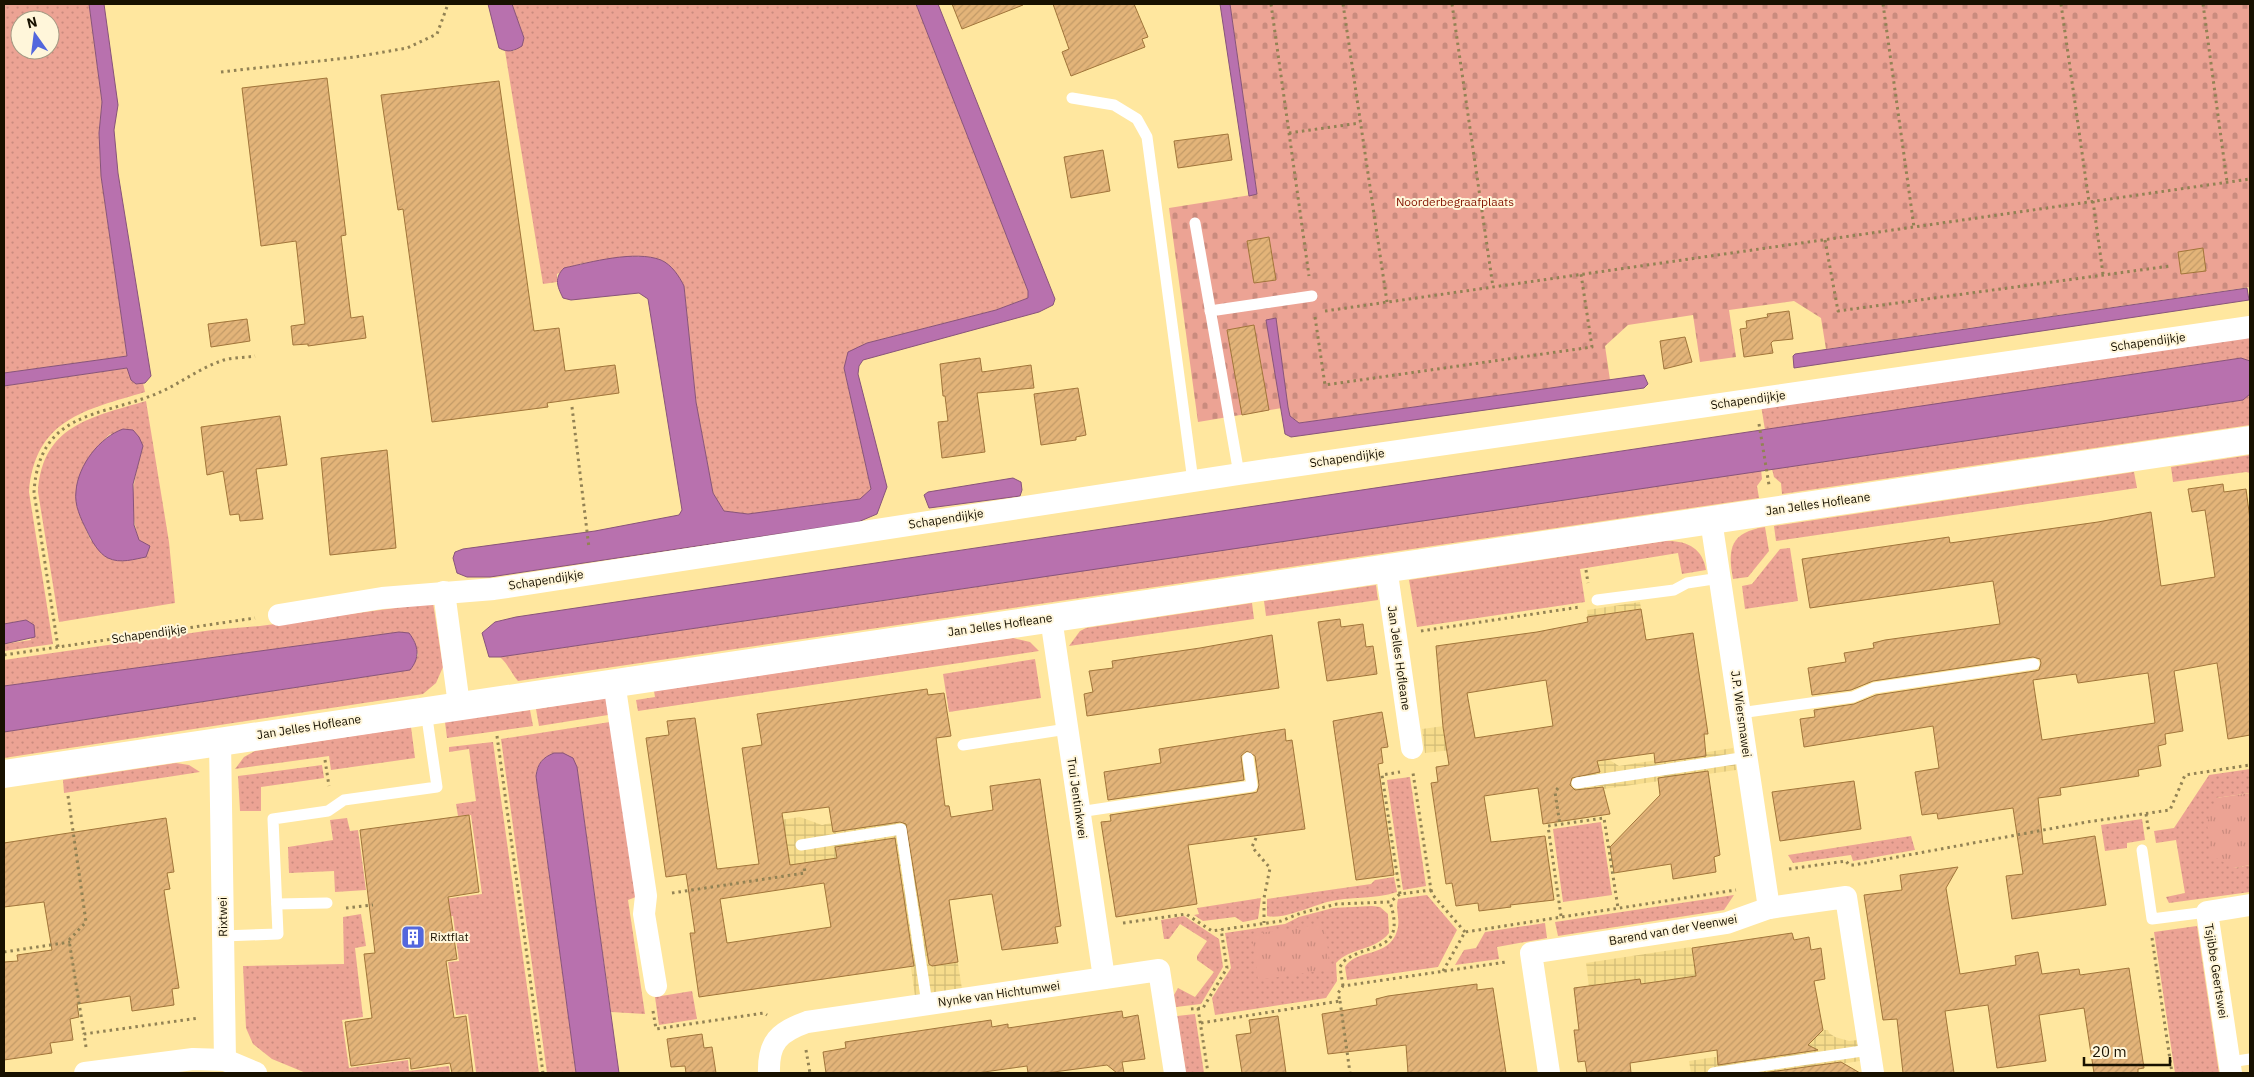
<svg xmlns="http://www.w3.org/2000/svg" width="2254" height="1077" font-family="'IBM Plex Sans',sans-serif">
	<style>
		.industrial { fill: url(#industrial-grid) }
		.grass { fill: url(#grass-dots); fill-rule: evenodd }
		.cemetery { fill: url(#cemetery-stones) }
		.park { fill: url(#park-tufts) }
		.water { fill: #b871ae; stroke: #88547a }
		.building { fill: url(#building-hatch); stroke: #a1753a; fill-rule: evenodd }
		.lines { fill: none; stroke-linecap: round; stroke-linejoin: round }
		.path { stroke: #928254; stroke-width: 3; stroke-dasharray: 2.5 4; stroke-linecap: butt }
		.service { stroke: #fff; stroke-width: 11 }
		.minor { stroke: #fff; stroke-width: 22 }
		.tertiary { stroke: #fff; stroke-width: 28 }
		.labels { text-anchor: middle; stroke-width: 4; stroke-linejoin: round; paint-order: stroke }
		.park-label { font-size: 12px; fill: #841300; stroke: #fff6da }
		.street-label { font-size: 12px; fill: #181100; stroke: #fff6da }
		.poi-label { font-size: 12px; fill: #181100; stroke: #fff6da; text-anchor: start }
	</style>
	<defs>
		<pattern id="industrial-grid" width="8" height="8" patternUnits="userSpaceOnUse" patternTransform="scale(1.25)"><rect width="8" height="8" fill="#f6dc8c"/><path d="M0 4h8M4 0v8" fill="none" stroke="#d2bc77"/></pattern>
		<pattern id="grass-dots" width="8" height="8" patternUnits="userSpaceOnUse" patternTransform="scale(1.25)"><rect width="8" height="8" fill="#eca394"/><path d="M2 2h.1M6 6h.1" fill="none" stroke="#ca8b7e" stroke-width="1.8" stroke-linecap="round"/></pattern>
		<pattern id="cemetery-stones" width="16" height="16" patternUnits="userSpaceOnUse" patternTransform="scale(1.25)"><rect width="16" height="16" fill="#eca394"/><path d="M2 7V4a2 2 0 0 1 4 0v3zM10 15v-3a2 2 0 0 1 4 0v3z" fill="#ca8b7e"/></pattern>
		<pattern id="park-tufts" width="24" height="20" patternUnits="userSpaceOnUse" patternTransform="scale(1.25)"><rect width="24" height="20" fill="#eca394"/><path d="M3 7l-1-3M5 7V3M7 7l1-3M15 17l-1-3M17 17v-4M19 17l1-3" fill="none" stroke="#ca8b7e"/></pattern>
		<pattern id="building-hatch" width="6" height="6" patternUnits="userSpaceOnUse" patternTransform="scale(1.25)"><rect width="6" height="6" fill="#e3b479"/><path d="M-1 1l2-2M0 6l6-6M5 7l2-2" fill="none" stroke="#c29a67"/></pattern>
	</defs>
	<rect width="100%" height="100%" fill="#ffe79f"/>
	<g class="industrial">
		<path d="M1640,602L1645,635L1591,643L1587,610Z"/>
		<path d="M1473,722L1477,747L1425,753L1422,729Z"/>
		<path d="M1733,748L1736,770L1604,789L1608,814L1567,821L1563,795L1548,761L1608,759L1619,766Z"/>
		<path d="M827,793L904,813L949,805L956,852L933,902L953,932L962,989L915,996L899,884L822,867L762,877L753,824L800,817L822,825L831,823Z"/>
		<path d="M1691,947L1703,1020L1678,1023L1671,979L1641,984L1592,1012L1586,963Z"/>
		<path d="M1822,1021L1823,1030H1828L1829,1033L1835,1037L1849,1041L1858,1040L1860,1061L1780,1073H1691L1689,1061L1735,1054L1720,1036Z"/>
	</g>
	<g class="grass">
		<path d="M4,4H89L102,102L99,133L101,176L127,356L4,373ZM20,20H50V50H20Z"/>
		<path d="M512,4H916L1028,291V298L996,310L867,343L844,368L871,489L861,499L748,514L724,511L713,493L696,402L684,286L662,260L638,256L580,264L557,274V282L543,284L505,51H514L524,38Z"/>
		<path d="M2250,337V361L2241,358L1765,430L1761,405Z"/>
		<path d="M127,368L136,384L143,383L145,392C85,410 35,419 29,492L53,644L4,651V644L31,640L26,620L4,624V386Z"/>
		<path d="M2250,394V425L1782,494L1781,483L1774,477L1772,469L2242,400Z"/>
		<path d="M146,401L169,542L175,603L59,622L38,492C42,425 92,417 146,401ZM110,434L143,446C133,481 128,505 139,541H91C69,494 71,471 110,434Z"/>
		<path d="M2250,455V473L2246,472L2173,482L2171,467Z"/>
		<path d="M1761,470L1762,479L1757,486L1759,498L518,681C511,673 508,664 500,657Z"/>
		<path d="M2134,472L2137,488L1776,541L1774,526Z"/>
		<path d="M1765,527L1769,551L1748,577L1733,579C1727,548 1731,532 1765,527Z"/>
		<path d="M1665,541C1686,540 1703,548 1706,570L1682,574L1678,553L1580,569L1585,602L1417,627L1409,580Z"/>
		<path d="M1790,548L1798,601L1745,609L1742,586L1752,584L1780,549Z"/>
		<path d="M1376,585L1378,600L1266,616L1264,601Z"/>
		<path d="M433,603L443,667L436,683L423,694L4,758V732L410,670L418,655L414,640L399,632L4,686V660L212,630L260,626Z"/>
		<path d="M1252,603L1254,619L1069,646L1080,631L1086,628Z"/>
		<path d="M1013,638L1030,642L1039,651L638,711L636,700L655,697L654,691Z"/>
		<path d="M1035,659L1041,698L949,712L943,674Z"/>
		<path d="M606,698L608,715L539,726L536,709Z"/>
		<path d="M530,710L533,726L447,738L445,722Z"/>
		<path d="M610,722L636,897L628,900L645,1014L611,1012L577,767L563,753C547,753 538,760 536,776L576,1073H547L501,739Z"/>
		<path d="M411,727L415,758L331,770L329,756L235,769L244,757L255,751Z"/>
		<path d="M493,742L539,1073H472L476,1072L468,1014L456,1015L448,962L459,961L453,916L431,919L429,901L482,894L471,815L458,816L456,804L476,801L469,749L449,752V747Z"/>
		<path d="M176,763L189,765L200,772L64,793L63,780Z"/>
		<path d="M322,765L324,778L261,787V811H240L238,776Z"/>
		<path d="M2250,769V793L2216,798L2234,868L2250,865V892L2169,903L2166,897L2185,893L2176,840L2156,843L2154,831L2174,828L2209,775Z"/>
		<path d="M1410,777L1426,886L1403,890L1387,780Z"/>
		<path d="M347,818L350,831L358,830L366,890L335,892L334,871L289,873L288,847L333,840L330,820Z"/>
		<path d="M2142,819L2145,840L2127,843V848L2105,851L2101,825Z"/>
		<path d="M1601,822L1612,895L1563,902L1553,829Z"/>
		<path d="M1911,836L1915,850L1853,861L1851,855L1793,863L1788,855Z"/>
		<path d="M1394,877L1397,892C1374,900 1350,896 1327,902C1312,906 1282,920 1267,916V899L1371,884L1375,880Z"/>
		<path d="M1427,895L1457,930L1438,967L1347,980L1345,967C1355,949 1389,958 1397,931C1401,920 1395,910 1398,899Z"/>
		<path d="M1734,895L1724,910L1558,936L1555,922Z"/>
		<path d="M1261,898L1258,919L1243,922L1235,917L1203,921L1194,915L1199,914L1197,908Z"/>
		<path d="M1372,906L1380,907L1388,914L1389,933C1375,951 1351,947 1336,963L1337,981L1326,998L1215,1015L1212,998L1231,968L1225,933L1285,924L1299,917L1333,908Z"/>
		<path d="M361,914L366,946L355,948L363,1017L342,1020L349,1068L408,1060L409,1071L449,1066L450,1073H306L272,1059L253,1044L246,1028L243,966L344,964L343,917Z"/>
		<path d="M1184,916L1219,939L1223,967L1201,1004L1176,1007L1174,995L1178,988L1195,997L1214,972L1197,960V956L1207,941L1180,924L1169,939H1164L1161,920Z"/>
		<path d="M1545,923L1547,938L1497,947L1499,959L1455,965L1464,950L1476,948L1485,932Z"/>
		<path d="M2197,926L2219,1073H2175L2154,932Z"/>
		<path d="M692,991L697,1019L659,1025L655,997Z"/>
		<path d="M1195,1014L1204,1073H1186L1177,1016Z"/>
	</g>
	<path class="cemetery" d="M1230,4H2250V287L1826,349L1821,318L1794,301L1729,310L1736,357L1700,362L1693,315L1628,325L1605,346L1610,380L1299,423L1290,416L1288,407L1198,422L1169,208L1257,194Z"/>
	<g class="park">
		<path d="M2250,793V865L2234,868L2211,855L2207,823L2216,798Z"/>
		<path d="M1324,924L1331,969L1258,980L1252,934Z"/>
	</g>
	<g class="water">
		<path d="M89,4H104L118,105L114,130L118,173L151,376L145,383L136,384L131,380L127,368L4,386V373L127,356L101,176L99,133L102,102Z"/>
		<path d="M488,4H512L524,38L522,46C514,51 508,53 499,48Z"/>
		<path d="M916,4H938L1055,299L1053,305L1039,312L863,360L859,366L858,374L887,487L877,514L858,522L490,577H467L457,573L453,558L455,552L463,549L595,531L679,515L682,510L648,299L639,293L571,300L563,298C557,286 554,278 564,268C591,262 635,250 661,260C672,265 679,276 684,286L696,402L713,493L724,511L748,514L860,499L871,489L844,368L848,352L867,343L996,310L1028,298V291Z"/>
		<path d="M1220,4H1230L1257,194L1249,196Z"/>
		<path d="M2247,288L2249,300L1794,368L1793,356L1795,354Z"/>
		<path d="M1276,318L1288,407L1290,416L1299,423L1644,375L1648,384L1644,388L1291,437L1285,434L1266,320Z"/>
		<path d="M2241,358L2250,361V394L2243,400L500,657H489L482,633L495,622L516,617Z"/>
		<path d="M123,429L133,430L139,437L143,446L133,484L134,525L139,540L150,546L146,557C135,559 120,564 108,558C99,554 91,540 87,531C81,519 74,505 76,491C78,465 100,437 123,429Z"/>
		<path d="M1013,478L1021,482L1022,490L1020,496L929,508L924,495L928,492Z"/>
		<path d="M26,620L34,625L35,637L4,644V624Z"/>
		<path d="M399,632L409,633C419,646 420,658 410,670L4,732V686Z"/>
		<path d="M554,753H563L573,758L577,767L619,1073H576L536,776C538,763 542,758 554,753Z"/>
	</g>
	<g class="building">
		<path d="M952,4H1023V5L962,29Z"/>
		<path d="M1053,4H1134L1148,37L1142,39L1145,47L1071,76L1062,52L1069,49Z"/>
		<path d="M327,78L346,235L341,236L351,318L363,316L366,338L308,346V344L293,345L291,326L305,324L296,241L261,246L242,88Z"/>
		<path d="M499,81L534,331L559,328L565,371L615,365L619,393L547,403L548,407L432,422L403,209L398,210L381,95Z"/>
		<path d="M1228,134L1232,160L1178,168L1174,141Z"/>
		<path d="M1103,150L1110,191L1071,198L1064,157Z"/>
		<path d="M1269,237L1276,280L1254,283L1247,241Z"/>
		<path d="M2203,248L2206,271L2181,274L2178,252Z"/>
		<path d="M1789,311L1793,339L1773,341L1771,343L1773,353L1744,357L1740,329L1747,328L1746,321L1768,317L1767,314Z"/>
		<path d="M247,319L250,341L211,347L208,324Z"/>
		<path d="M1254,325L1269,410L1242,415L1227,330Z"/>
		<path d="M1685,337L1692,362L1664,369L1660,341Z"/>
		<path d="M980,358L982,372L1031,365L1034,388L977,393L985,452L942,458L938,422L948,421L945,396H943L940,364Z"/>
		<path d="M1078,388L1086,435L1076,437V440L1041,445L1034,394Z"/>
		<path d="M280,416L287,465L256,469L263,519L240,521L239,514L230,515L223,471L207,475L201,427Z"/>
		<path d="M387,450L396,548L330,555L321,458Z"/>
		<path d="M2223,484L2224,492L2246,489L2250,519V735L2228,739L2217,663L2174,671L2183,731L2165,734L2166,744L2158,746L2161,766L2138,770L2139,776L2060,788L2061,795L2038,798L2043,844L2095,836L2106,905L2012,919L2006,876L2023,874L2013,808L1938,819L1937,813L1922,815L1915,772L1939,768L1933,726L1804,747L1800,719L1815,717L1814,710L1854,704L1876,695L2035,671L2039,670L2041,663L2040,659L2033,657L1873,681L1851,690L1812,695L1808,668L1846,662L1844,653L1874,648L1873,643L1885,640L2000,624L1993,581L1810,608L1802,559L1949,537L1950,543L2098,522L2151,512L2161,586L2215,577L2205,510L2192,512L2188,489ZM2148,673L2155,723L2042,740L2033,680L2076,674L2078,683Z"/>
		<path d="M1641,609L1646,640L1693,633L1708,734H1704L1706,756L1655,763L1654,753L1597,761L1600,772L1572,778L1570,785L1575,790L1603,787L1610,814L1543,824L1538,788L1484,796L1491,842L1545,836L1554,900L1510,905L1511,907L1479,911L1478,903L1456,906L1452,883L1446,884L1431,783L1438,782L1436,767L1449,765L1443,727L1436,646L1537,632L1588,622L1587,617ZM1546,680L1553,726L1475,738L1467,693Z"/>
		<path d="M1340,619L1341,627L1363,624L1366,647L1373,646L1377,674L1327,681L1318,622Z"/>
		<path d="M1272,635L1279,688L1087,716L1084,694L1093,692L1089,671L1113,668L1112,661L1200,648Z"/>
		<path d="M927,689L928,695L944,693L951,736L936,738L945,806H949L951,817L993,810L990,786L1040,779L1061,926L1055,927L1058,943L1002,950L992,894L949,900L958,962L932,966L929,964L906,824L900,822L833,832L829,807L782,813L790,865L837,858L835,847L895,838L914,966L699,997L690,933H695L686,874L666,877L646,738L669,735L667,721L695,718L717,869L759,864L742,748L762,745L757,714ZM824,883L831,927L727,943L720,899Z"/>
		<path d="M1382,712L1388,747L1381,748L1383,763L1378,764L1394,875L1356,880L1333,721Z"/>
		<path d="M1285,729L1286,741L1292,740L1305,829L1188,845L1197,904L1116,917L1101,822L1111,821L1110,815L1253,793L1257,792L1259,785L1255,756L1247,751L1241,756L1244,780L1108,800L1104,772L1161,763L1159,749Z"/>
		<path d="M1708,771L1720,855L1714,857L1716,872L1673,879L1671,864L1614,873L1610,847L1660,795L1658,778Z"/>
		<path d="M1854,781L1861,829L1780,841L1772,792Z"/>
		<path d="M469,815L479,892L448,897L457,959L446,961L454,1018L466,1016L473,1073H452L450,1063L411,1069L410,1058L351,1066L345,1022L372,1018L364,954L375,953L360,830Z"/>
		<path d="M166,818L174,872L167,873L170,889L164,890L179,988L172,989L174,1005L132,1011L130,996L77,1004L79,1017L70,1019L73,1040L50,1043L52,1053L4,1060V962L18,961L17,955L52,950L44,902L4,907V843Z"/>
		<path d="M1958,867L1946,888L1960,974L2016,965L2015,956L2038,952L2042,974L2079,969L2080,975L2129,968L2144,1068L2138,1069V1073H2094L2084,1008L2039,1015L2046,1061L1997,1068L1988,1005L1945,1011L1954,1073H1903L1897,1019L1883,1020L1864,895L1902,890L1900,875Z"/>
		<path d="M1792,933L1794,940L1809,937L1811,950L1821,948L1825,979L1814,981L1823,1030L1808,1045L1818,1050L1718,1065L1717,1050L1630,1063L1631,1073H1587L1585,1061L1578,1062L1574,1030H1579L1574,988L1640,979L1641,984L1696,976L1692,948Z"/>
		<path d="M1477,984V990L1493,988L1506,1073H1408L1406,1045L1328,1054L1322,1014L1377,1005L1376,999L1388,996Z"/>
		<path d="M1122,1011L1123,1018L1138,1015L1145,1059L1122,1062L1124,1073H1117L1107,1065L1046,1073H1028L1027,1066L977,1073H826L823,1052L846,1048L845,1042L991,1020L992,1027L1008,1024V1028Z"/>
		<path d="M1278,1016L1286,1073H1242L1236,1035L1251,1033L1249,1020Z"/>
		<path d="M702,1034L704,1048L712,1047L716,1073H686L685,1066L671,1067L667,1039Z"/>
		<path d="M1841,1062L1860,1073H1763Z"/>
	</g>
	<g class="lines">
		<g class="path">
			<path d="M1271,4L1309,276"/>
			<path d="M1343,4L1387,302"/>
			<path d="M1452,4L1493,287"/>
			<path d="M1883,4L1914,227"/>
			<path d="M2061,4L2089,202"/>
			<path d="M2203,4L2227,182"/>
			<path d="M221,72L355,57L407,48L437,34L448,4"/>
			<path d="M1289,133L1360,123"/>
			<path d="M2093,201L2103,274"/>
			<path d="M1825,240L1838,311L2170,266"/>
			<path d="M1325,311L2250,179"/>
			<path d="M1315,317L1325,385L1592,347L1581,274"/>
			<path d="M572,407L589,548"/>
			<path d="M1759,424L1769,485"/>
			<path d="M1586,570L1588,583"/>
			<path d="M1421,631L1580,607"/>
			<path d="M58,647L34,492C39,412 98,417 156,394C178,385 198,369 221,361C231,357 244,358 255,356"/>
			<path d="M4,655L255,618"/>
			<path d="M497,736L543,1073"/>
			<path d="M325,760L329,786"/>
			<path d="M1558,788L1555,792L1560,825"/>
			<path d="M68,796L86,922L69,940L84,1034"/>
			<path d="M2146,814L2149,833"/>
			<path d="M1256,838L1252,847L1270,868L1264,898V923"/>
			<path d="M1789,869L1846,861L1849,865H1854L2087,822L2170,810L2185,775L2250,765"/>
			<path d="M1431,890L1432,894L1465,932"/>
			<path d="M672,893L805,873L804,865"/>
			<path d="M1400,894L1382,775L1400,772"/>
			<path d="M346,908L373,905"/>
			<path d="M1561,916L1548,826L1604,818L1618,908"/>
			<path d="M1123,923L1186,914L1212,931L1281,921L1301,913L1337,904L1390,902L1400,894L1431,890L1413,773"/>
			<path d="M2152,938L2172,1073"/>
			<path d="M4,952L70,942"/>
			<path d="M1443,971L1465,932L1736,890"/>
			<path d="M1343,986L1340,967L1343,962C1368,941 1407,955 1390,902"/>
			<path d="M1340,1001L1350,1073"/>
			<path d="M1198,1008L1208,1073"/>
			<path d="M1191,1009L1203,1008L1227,968L1221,929"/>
			<path d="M653,1011L656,1029L764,1013L767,1015"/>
			<path d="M1201,1023L1340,1001L1338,993L1343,986L1506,962"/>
			<path d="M86,1047L84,1034L199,1018"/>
			<path d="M806,1050L810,1073"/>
		</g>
		<g class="service">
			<path d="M1072,98L1114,105L1137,119L1147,137L1193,481"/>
			<path d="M1195,223L1239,474"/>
			<path d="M1210,311L1312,296"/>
			<path d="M1597,600L1674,590L1687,583L1720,578"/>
			<path d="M1740,713L1853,697L1874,688L2034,664"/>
			<path d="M963,745L1067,729"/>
			<path d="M1577,783L1747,757"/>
			<path d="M1079,812L1252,786L1248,758"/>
			<path d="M801,845L901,829L927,1004"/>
			<path d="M2142,850L2152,919L2207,912"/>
			<path d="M277,904L327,903"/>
			<path d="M223,936L278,934L273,819L328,811L344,800L437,787L426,711"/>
			<path d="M2230,1062L2250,1059"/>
			<path d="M1713,1073L1869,1050"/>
		</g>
		<g class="minor">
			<path d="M1711,520L1769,908"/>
			<path d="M1386,567L1412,748"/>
			<path d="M444,592L459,705"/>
			<path d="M279,615L382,598L494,589L1239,474L2250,327"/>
			<path d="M1051,618L1104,978"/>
			<path d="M614,682L646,896L644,914L656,986"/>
			<path d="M220,741L225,1060"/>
			<path d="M85,1073L193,1059L225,1060L256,1073"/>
			<path d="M769,1073C768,1042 779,1032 807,1022L1159,970L1175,1073"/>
			<path d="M1549,1073L1531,953L1727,923L1769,908L1846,897L1873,1073"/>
			<path d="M2231,1073L2207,912L2250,905"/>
		</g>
		<path class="tertiary" d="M4,774L2250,440"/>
	</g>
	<defs>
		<g id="building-square" transform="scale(1.25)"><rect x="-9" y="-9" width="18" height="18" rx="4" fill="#5367dd" stroke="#fff6da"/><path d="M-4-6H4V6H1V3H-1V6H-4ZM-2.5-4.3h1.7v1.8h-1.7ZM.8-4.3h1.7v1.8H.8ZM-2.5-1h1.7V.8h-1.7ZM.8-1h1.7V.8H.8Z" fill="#fff"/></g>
	</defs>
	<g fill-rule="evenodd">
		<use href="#building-square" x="413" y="937"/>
	</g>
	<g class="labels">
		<g class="park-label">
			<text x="1455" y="206">Noorderbegraafplaats</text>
		</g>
		<g class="street-label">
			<text transform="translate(2148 342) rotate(-8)" y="4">Schapendijkje</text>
			<text transform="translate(1748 400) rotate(-8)" y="4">Schapendijkje</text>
			<text transform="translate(1347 458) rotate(-8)" y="4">Schapendijkje</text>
			<text transform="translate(1818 504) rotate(-8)" y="4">Jan Jelles Hofleane</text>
			<text transform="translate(946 519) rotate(-9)" y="4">Schapendijkje</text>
			<text transform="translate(546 580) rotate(-9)" y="4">Schapendijkje</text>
			<text transform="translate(1000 625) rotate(-8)" y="4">Jan Jelles Hofleane</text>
			<text transform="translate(149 634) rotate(-8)" y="4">Schapendijkje</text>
			<text transform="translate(1399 658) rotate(82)" y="4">Jan Jelles Hofleane</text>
			<text transform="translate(1741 714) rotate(82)" y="4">J.P. Wiersmawei</text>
			<text transform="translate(309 727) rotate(-9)" y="4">Jan Jelles Hofleane</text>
			<text transform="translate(1077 798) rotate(82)" y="4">Trui Jentinkwei</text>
			<text transform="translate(223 917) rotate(-91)" y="4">Rixtwei</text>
			<text transform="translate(1673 930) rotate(-10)" y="4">Barend van der Veenwei</text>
			<text transform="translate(2216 971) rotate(81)" y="4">Tsjibbe Geertswei</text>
			<text transform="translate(999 994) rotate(-8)" y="4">Nynke van Hichtumwei</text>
		</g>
		<g class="poi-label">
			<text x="430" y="941">Rixtflat</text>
		</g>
	</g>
	<rect width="2254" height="1077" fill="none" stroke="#181100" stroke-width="10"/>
	<g transform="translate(35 35) rotate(346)"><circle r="24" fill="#fff6da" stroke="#a39a83"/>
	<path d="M0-4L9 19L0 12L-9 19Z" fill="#5367dd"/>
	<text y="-8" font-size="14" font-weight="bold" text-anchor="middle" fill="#181100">N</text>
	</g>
	<path d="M2084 1057v8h86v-8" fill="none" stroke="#181100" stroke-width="2.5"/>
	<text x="2092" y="1057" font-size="15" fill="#181100" stroke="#fff6da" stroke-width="4" paint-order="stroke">20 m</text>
</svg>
